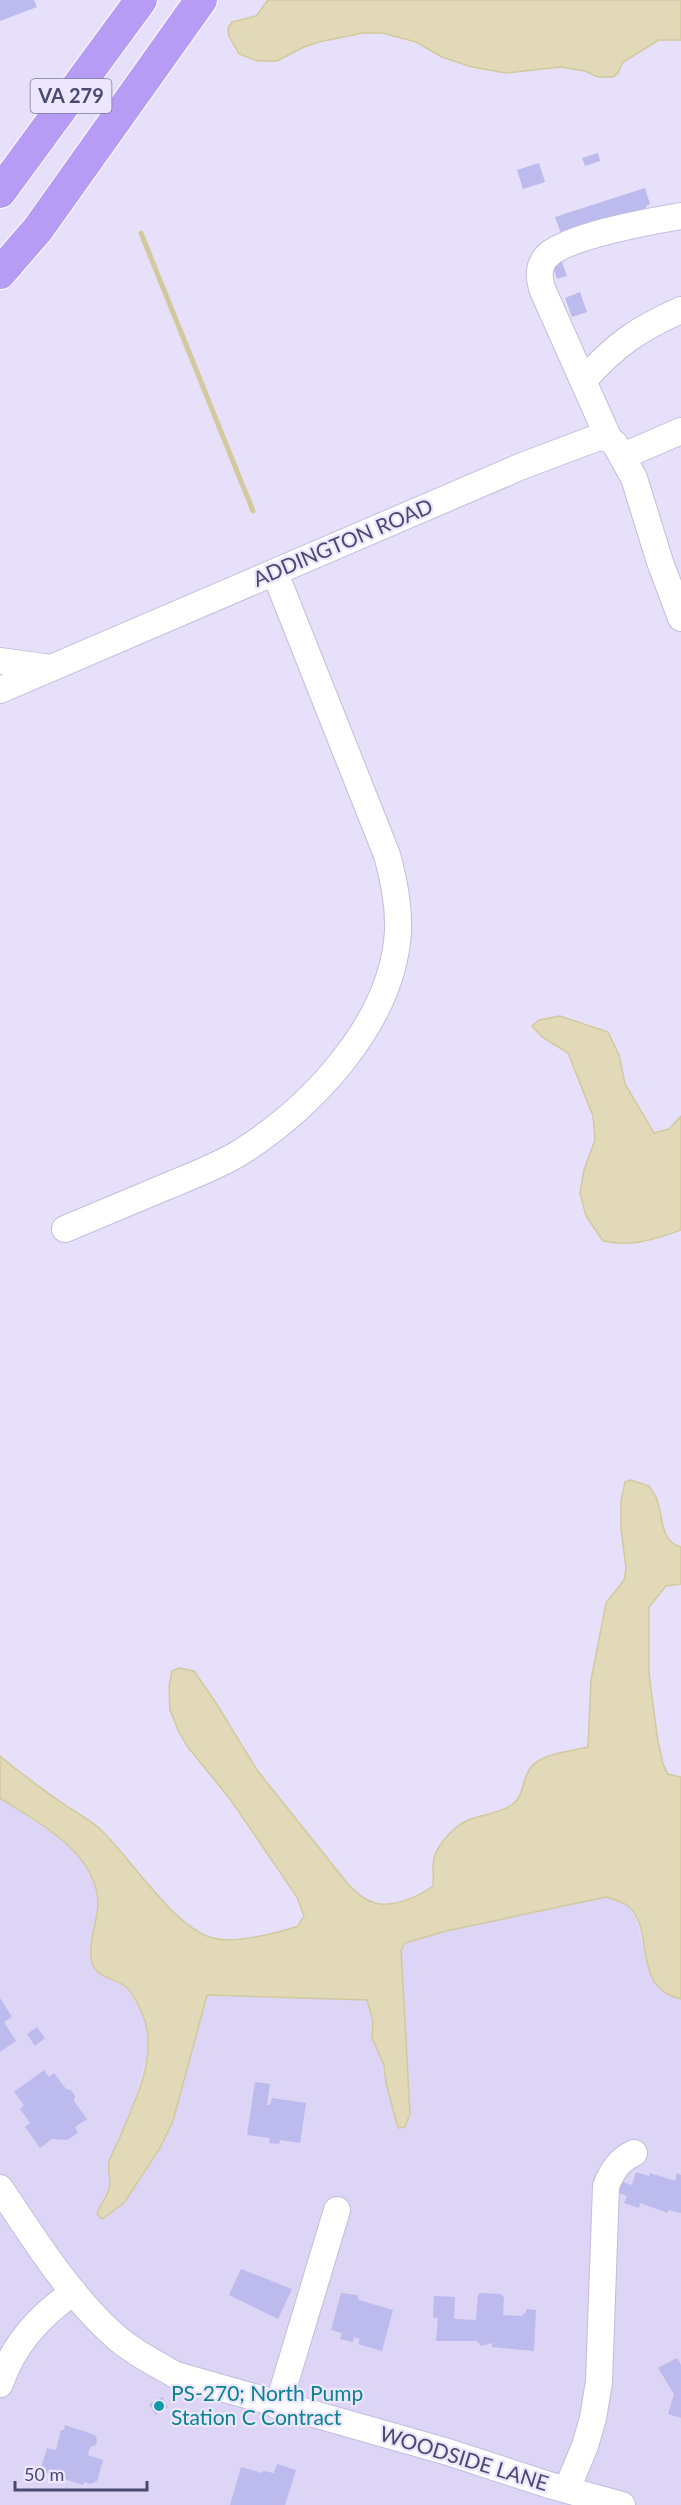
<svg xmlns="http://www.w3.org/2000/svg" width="681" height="2505" font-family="Lato,sans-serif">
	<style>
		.residential { fill: #ddd5f6 }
		.water { fill: #e1d9b7; stroke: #d2c99e; stroke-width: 1.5 }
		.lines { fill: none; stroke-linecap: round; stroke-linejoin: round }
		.stream { stroke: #d2c99e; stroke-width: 5 }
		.building { fill: #bdbaed }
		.minor-casing { stroke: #c2bddd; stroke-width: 28 }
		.major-casing { stroke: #fff; stroke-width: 34 }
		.minor { stroke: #fff; stroke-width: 26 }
		.major { stroke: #b69cf5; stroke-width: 32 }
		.culture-dot { fill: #0f9aa8; stroke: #ece6fe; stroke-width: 2 }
		.labels { text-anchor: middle; stroke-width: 4.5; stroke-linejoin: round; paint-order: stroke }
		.shield { fill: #ece6fe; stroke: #7b799a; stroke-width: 1.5 }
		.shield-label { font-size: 20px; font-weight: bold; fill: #4a4a6f }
		.street-label { font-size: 21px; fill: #4a4a6f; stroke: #ece6fe }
		.culture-label { font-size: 21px; fill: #0d838f; stroke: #ece6fe; text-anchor: start }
	</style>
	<rect width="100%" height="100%" fill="#e7e0fa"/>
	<path class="residential" d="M0,1798L56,1836L78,1855L92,1877L98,1900L97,1922L92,1940L99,1974L126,1987L144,2016L149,2037V2049L134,2102L109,2162V2188L101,2203H124L160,2148L173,2121L207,1995L367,1999L373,2021L372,2038L384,2065L386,2083L399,2128L410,2114L401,1950L405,1943L446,1931L606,1896L628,1906L637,1921L650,1975L676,1997L681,1999V2505H0Z"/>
	<g class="water">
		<path d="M268,0H681V40H659L623,62L618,73L613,77H598L585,71L560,67L506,73L472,67L442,57L416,42L382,33H363L319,42L304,47L277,61H258L239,54L229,36L228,28L232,22L256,16Z"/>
		<path d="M560,1016L608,1032L619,1055L625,1084L654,1133L669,1129L681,1116V1230C651,1240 634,1247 603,1241L586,1216L580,1193L584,1170L595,1140L593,1116L568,1053L542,1037L532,1026L539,1020Z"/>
		<path d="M631,1480L649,1486C652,1491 657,1496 658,1503C663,1519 661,1542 681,1547V1584L666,1586L649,1607V1674L658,1742L663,1764L668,1774L681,1777V1999C630,1987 656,1929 628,1906C623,1902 613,1899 606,1897L446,1931L405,1943L401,1950L410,2114L405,2127L398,2128L386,2083L384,2065L372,2038L373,2021L367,2000L207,1995L173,2121L160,2148L124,2203L102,2219L97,2214C100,2205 106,2198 109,2189C112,2181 107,2170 109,2162C111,2154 117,2145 120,2137C135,2101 159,2054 143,2015C139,2006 134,1995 127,1988C116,1977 96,1979 92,1962C87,1943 98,1922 98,1903C96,1851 38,1823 0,1798V1756C20,1773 41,1788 62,1803C74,1811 89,1819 100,1829C131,1858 174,1928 213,1938C234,1944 278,1933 298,1926L304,1916L297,1897L230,1799L187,1746L178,1730L170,1710L169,1687L172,1671L179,1668L194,1671L216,1703L257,1770L348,1884C356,1892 364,1900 375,1903C394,1908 419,1896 433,1886C434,1877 432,1866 434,1858C438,1843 456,1824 471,1819C486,1814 501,1813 514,1803C523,1795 522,1784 527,1774C535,1753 569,1752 588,1747L591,1680L606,1603L624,1580L626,1568L621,1529V1501L625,1482Z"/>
	</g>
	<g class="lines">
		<path class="stream" d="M141,233L253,511"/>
	</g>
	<g class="building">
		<path d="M0,0H34L37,7L0,21Z"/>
		<path d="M598,153L600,161L585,166L582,158Z"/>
		<path d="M539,163L545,182L523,189L517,170Z"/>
		<path d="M645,188L650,204L646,206L647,208L562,236L555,217Z"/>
		<path d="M561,259L567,276L557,279L552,262Z"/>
		<path d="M580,292L587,312L572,317L565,298Z"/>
		<path d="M0,1998L12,2017L4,2022L16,2041L0,2052Z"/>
		<path d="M37,2027L45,2038L35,2046L27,2034Z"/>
		<path d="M44,2070L49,2077L54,2073L66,2089L71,2090L75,2096L74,2101L87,2119L75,2127L78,2133L67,2140L52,2139L40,2148L25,2127L30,2123L20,2109L24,2105L14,2092Z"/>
		<path d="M255,2082L270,2084L267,2105H270L272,2098L306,2103L300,2143L280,2140L279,2144L269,2143L270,2138L247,2135Z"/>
		<path d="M636,2172L649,2176L650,2173L675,2181L677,2173L681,2175V2213L668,2210V2213L640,2203L639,2208L624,2203L627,2196L616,2192L620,2181L632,2185Z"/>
		<path d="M241,2269L292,2289L278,2319L229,2295Z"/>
		<path d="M341,2293L357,2295L359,2300L393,2310L382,2351L358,2344L360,2339L354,2337L353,2342L340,2339L342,2333L331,2330Z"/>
		<path d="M480,2293L501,2294L504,2298L503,2315L521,2316L526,2312V2309L536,2310L534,2351L492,2347V2343L481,2346L477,2341H436L438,2318H433L434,2296L455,2297L454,2319L476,2320L478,2295Z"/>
		<path d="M677,2358L681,2365V2418L668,2414L674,2394L658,2368Z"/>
		<path d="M162,2397L168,2407L155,2415L149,2404Z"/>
		<path d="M65,2425L95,2435L97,2440L96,2445L90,2447L88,2455L103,2460L97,2481L91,2484L84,2482L83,2485L40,2471L47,2448L56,2450L61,2430H64Z"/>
		<path d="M277,2464L296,2470L285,2505H230L241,2467L262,2473L263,2471L274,2473Z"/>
	</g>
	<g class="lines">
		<g class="minor-casing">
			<g id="minor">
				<path d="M584,380C615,345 638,329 681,310"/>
				<path d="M609,439L543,291C539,279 537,267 547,256C567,236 651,221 681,216"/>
				<path d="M623,456L681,431"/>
				<path d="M0,661L51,668"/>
				<path d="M0,690L522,466L599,437L609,439L615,444L634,478L660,562L681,618"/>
				<path d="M65,1229C100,1214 135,1200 170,1185C192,1176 215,1167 236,1155C310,1110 393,1023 398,931C399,904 394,880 387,855L275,573"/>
				<path d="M0,2188C35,2240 70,2297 117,2338C135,2353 156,2364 176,2375L448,2452L549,2485L622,2505"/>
				<path d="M0,2384C13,2345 40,2315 74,2292"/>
				<path d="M278,2406L337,2210"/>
				<path d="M567,2489L585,2446L593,2418L599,2382L606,2186C612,2171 619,2160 634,2153"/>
			</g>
		</g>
		<g class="major-casing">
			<g id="major">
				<path d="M0,192L141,0"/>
				<path d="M0,273L38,229L201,0"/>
			</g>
		</g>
		<use href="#minor" class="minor"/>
		<use href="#major" class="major"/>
	</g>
	<circle class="culture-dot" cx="159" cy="2406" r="6"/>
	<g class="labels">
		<rect class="shield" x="30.5" y="79" width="81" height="34" rx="4.5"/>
		<g class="shield-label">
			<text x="71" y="103">VA 279</text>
		</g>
		<g class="street-label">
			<text transform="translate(343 543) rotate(-23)" y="7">ADDINGTON ROAD</text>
			<text transform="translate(464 2459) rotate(17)" y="7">WOODSIDE LANE</text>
		</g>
		<g class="culture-label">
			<text x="171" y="2401">PS-270; North Pump<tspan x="171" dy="24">Station C Contract</tspan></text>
		</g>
	</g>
	<path d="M15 2481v9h132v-9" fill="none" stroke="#4a4a6f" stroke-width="3"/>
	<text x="24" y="2481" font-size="18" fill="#4a4a6f" stroke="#ece6fe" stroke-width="4.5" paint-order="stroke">50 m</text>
</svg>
